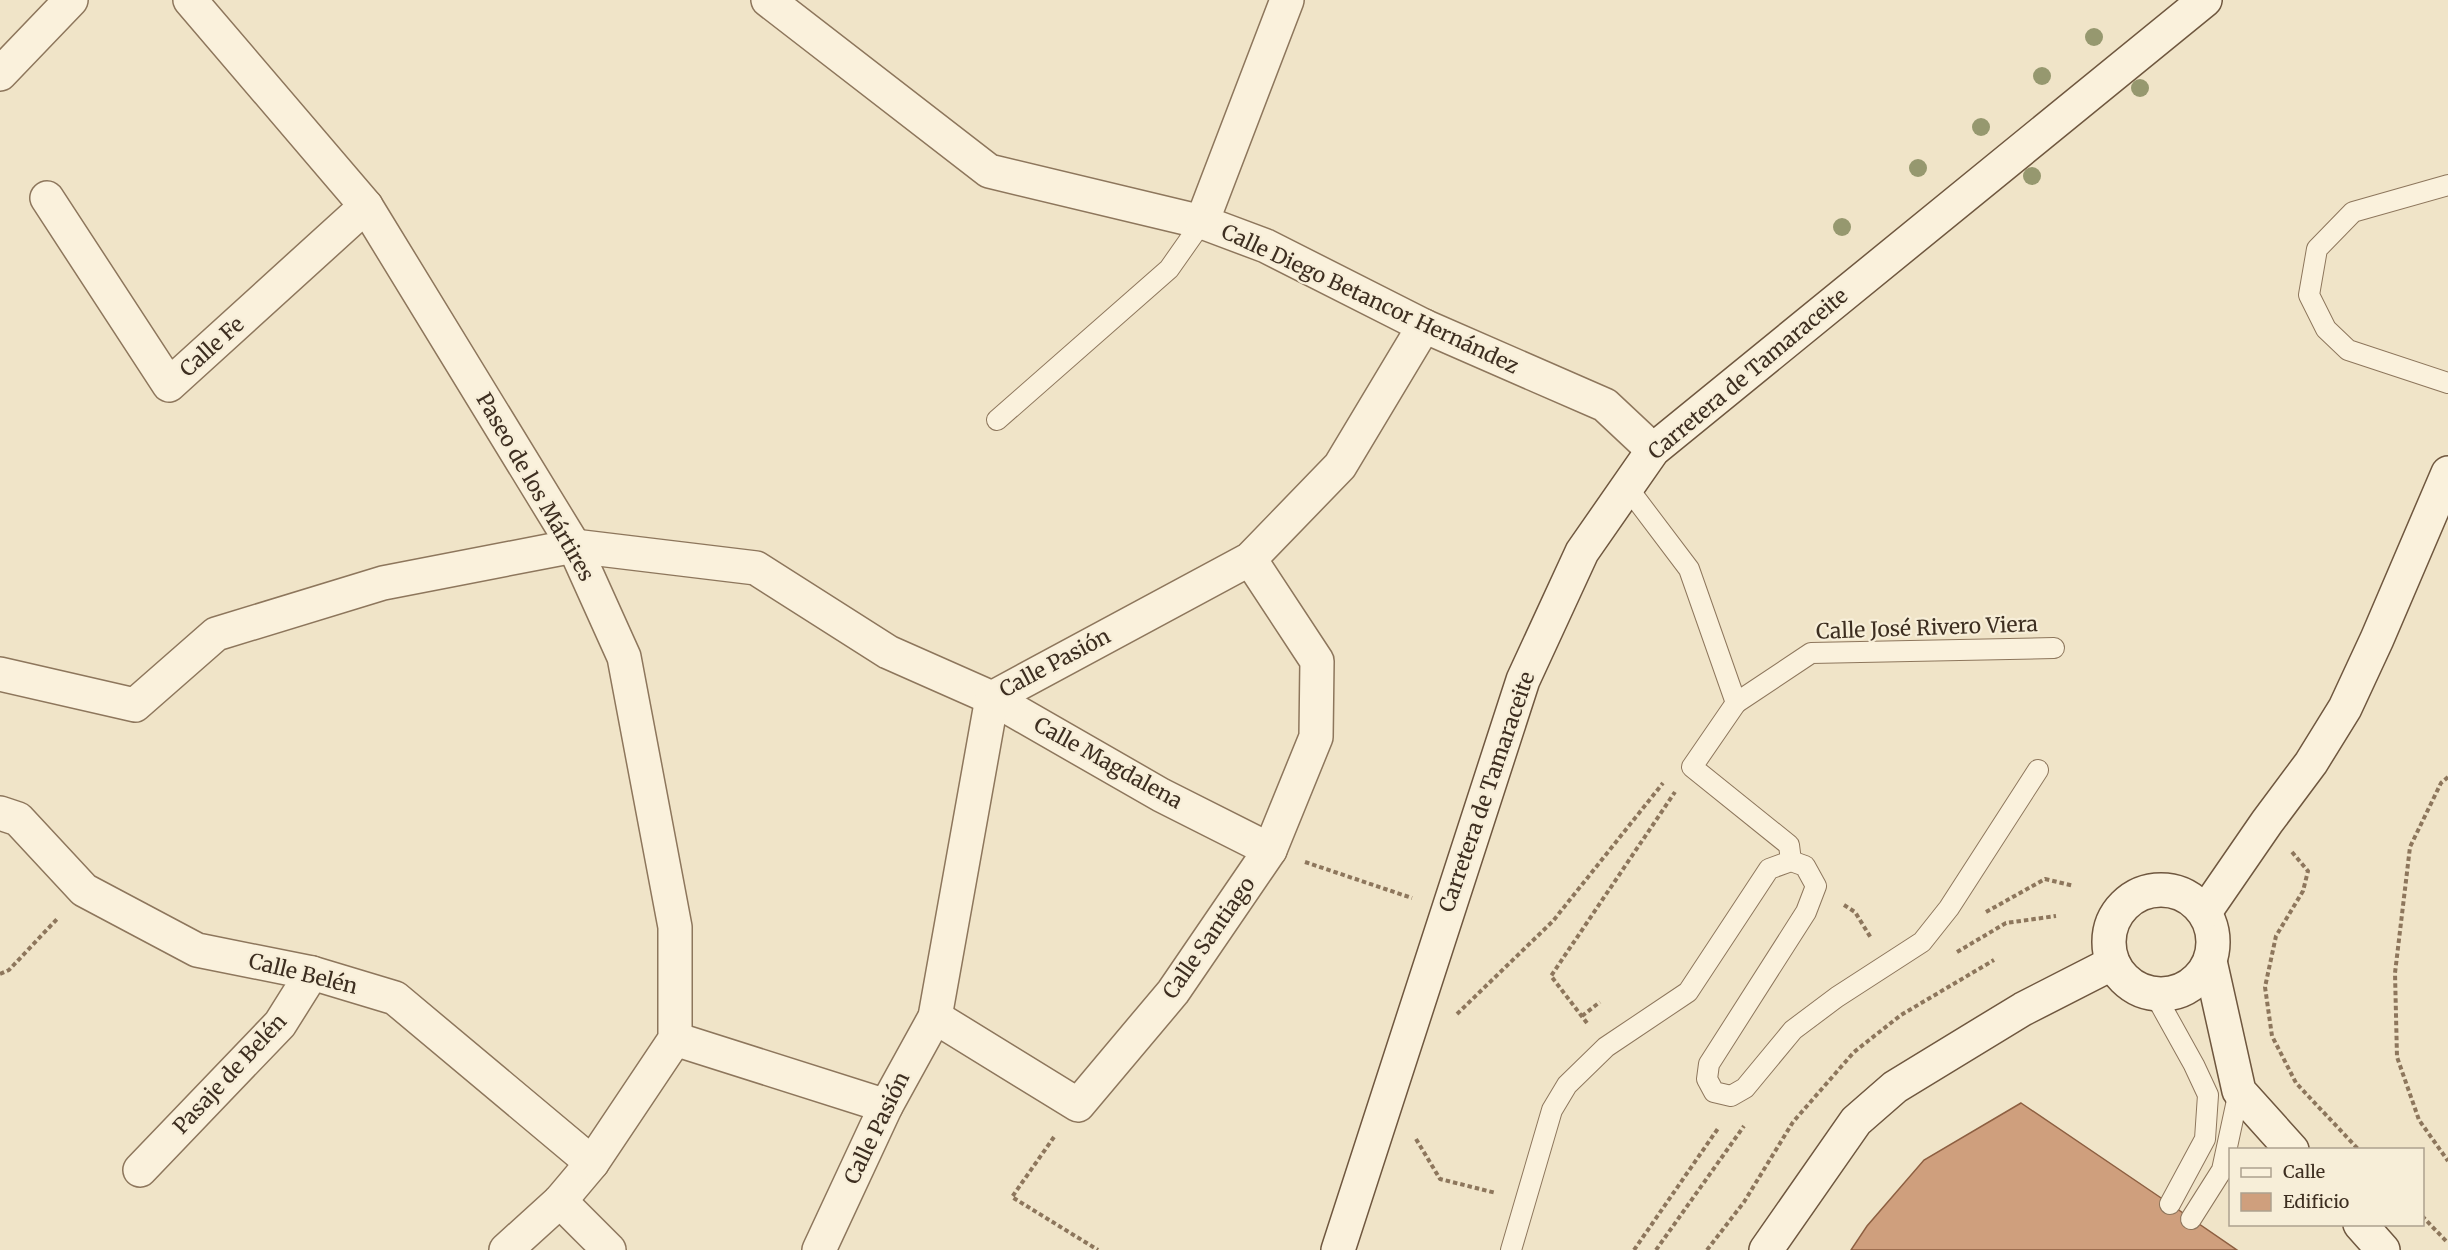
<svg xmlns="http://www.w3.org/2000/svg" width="2448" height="1250" font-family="Merriweather,serif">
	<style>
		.building { fill: #cf9f7d; stroke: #8d5f41; stroke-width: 1.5 }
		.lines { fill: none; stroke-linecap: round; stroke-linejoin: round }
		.lane-casing { stroke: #8d765c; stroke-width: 22 }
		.street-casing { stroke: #8d765c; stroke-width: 36 }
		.secondary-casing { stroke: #6f573f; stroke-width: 36 }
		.path { stroke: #8d765c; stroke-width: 4; stroke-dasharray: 4.5 3; stroke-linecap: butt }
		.lane { stroke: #faf1dc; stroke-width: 20 }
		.street { stroke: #faf1dc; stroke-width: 33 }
		.secondary { stroke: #faf1dc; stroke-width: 33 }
		.tree { fill: #96986f }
		.labels { text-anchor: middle; stroke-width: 4.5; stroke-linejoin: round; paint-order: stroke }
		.street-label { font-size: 21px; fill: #3d2e20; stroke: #f7eed8 }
	</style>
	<rect width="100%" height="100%" fill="#f0e4c8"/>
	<path class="building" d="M2021,1103L2170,1204L2237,1250H1851L1867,1226L1924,1160Z"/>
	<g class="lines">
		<g class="lane-casing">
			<g id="lane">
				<path d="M2448,185L2353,212L2317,249L2309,295L2326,329L2348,350L2448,383"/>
				<path d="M997,420L1169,269L1202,222"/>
				<path d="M1627,487L1689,569L1736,703L1811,653L2054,648"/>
				<path d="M1736,703L1692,767L1789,845L1791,861"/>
				<path d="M2154,993L2194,1065L2208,1095L2205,1139L2170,1204"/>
				<path d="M2191,1219L2222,1170L2239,1091"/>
				<path d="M1511,1250L1552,1110L1567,1085L1606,1047L1688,992L1769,869L1791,861L1805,866L1816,886L1806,912L1709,1064L1707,1079L1714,1092L1731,1096L1745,1088L1793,1030L1837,997L1922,942L1949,908L2038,770"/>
			</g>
		</g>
		<g class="street-casing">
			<g id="street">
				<path d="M190,0L366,206L574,546L624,657L675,927V1039L592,1163L560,1201L506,1250"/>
				<path d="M768,0L989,171L1202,222L1266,246L1424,326L1605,405L1653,450"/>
				<path d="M0,74L71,0"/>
				<path d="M47,198L169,385L366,206"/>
				<path d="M1202,222L1287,0"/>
				<path d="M0,674L135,705L216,634L383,583L574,546L756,568L888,652L992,698L1161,795L1270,850"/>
				<path d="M0,813L18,819L84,890L197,950L312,973L395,998L592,1163"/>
				<path d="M935,1017L1078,1105L1173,992L1270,850L1316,737L1317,661L1250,559"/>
				<path d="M675,1039L886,1106"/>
				<path d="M140,1170L280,1024L312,973"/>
				<path d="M560,1201L609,1250"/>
				<path d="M819,1250L886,1106L935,1017L992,698L1250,559L1340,466L1424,326"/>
			</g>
		</g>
		<g class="secondary-casing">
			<g id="secondary">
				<circle cx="2161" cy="942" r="52"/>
				<path d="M2205,912L2267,822L2311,763L2345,708L2377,639L2448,473"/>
				<path d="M2210,961L2239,1091L2292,1150"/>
				<path d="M2360,1224L2383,1250"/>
				<path d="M1338,1250L1523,680L1582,552L1653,450L2205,0"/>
				<path d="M1766,1250L1856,1121L1895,1087L2023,1009L2113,963"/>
			</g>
		</g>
		<g class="path">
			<path d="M2448,777L2441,783L2410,847L2395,973L2397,1057L2419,1120L2448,1161"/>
			<path d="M2292,852L2308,871L2303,891L2276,936L2265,987L2272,1036L2296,1083L2359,1150"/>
			<path d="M1305,862L1412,898"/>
			<path d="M1844,905L1855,912L1871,938"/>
			<path d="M1986,912L2045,879L2074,886"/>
			<path d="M1957,952L2006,923L2056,916"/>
			<path d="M0,974L9,970L57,919"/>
			<path d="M1457,1014L1553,921L1663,783"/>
			<path d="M1582,1016L1600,1002"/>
			<path d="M1587,1023L1551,976L1675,792"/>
			<path d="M1054,1137L1012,1197L1098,1250"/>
			<path d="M1416,1139L1440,1179L1496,1193"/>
			<path d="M2422,1216L2448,1243"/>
			<path d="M1634,1250L1719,1127"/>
			<path d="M1656,1250L1744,1126"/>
			<path d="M1707,1250L1744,1202L1793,1122L1854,1052L1901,1015L1994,960"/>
		</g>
		<use href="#lane" class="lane"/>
		<use href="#street" class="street"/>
		<use href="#secondary" class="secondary"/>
	</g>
	<g class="tree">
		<circle cx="2094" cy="37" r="9"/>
		<circle cx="2042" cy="76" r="9"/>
		<circle cx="2140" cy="88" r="9"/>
		<circle cx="1981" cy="127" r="9"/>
		<circle cx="1918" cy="168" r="9"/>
		<circle cx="2032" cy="176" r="9"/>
		<circle cx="1842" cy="227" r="9"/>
	</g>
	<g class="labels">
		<g class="street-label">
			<text transform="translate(1370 299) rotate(25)" y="7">Calle Diego Betancor Hernández</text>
			<text transform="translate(212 347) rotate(-42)" y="7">Calle Fe</text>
			<text transform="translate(1748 374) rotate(-40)" y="7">Carretera de Tamaraceite</text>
			<text transform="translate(535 487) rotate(60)" y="7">Paseo de los Mártires</text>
			<text transform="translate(1927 628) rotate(-2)" y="7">Calle José Rivero Viera</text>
			<text transform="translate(1055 663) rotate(-28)" y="7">Calle Pasión</text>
			<text transform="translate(1108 763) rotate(29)" y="7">Calle Magdalena</text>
			<text transform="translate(1487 792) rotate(-71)" y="7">Carretera de Tamaraceite</text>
			<text transform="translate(1209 938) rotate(-55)" y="7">Calle Santiago</text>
			<text transform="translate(303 974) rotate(14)" y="7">Calle Belén</text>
			<text transform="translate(230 1074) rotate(-47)" y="7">Pasaje de Belén</text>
			<text transform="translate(877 1128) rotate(-64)" y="7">Calle Pasión</text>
		</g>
	</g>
	<rect x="2229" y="1148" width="195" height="78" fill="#f7eed8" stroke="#ada18e" stroke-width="1.5"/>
	<rect x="2241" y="1168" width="30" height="9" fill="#faf1dc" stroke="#ada18e" stroke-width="1.5"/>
	<text x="2283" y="1178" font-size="18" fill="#3d2e20">Calle</text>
	<rect x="2241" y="1193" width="30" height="18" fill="#cf9f7d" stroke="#ada18e" stroke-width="1.5"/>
	<text x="2283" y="1208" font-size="18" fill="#3d2e20">Edificio</text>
</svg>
